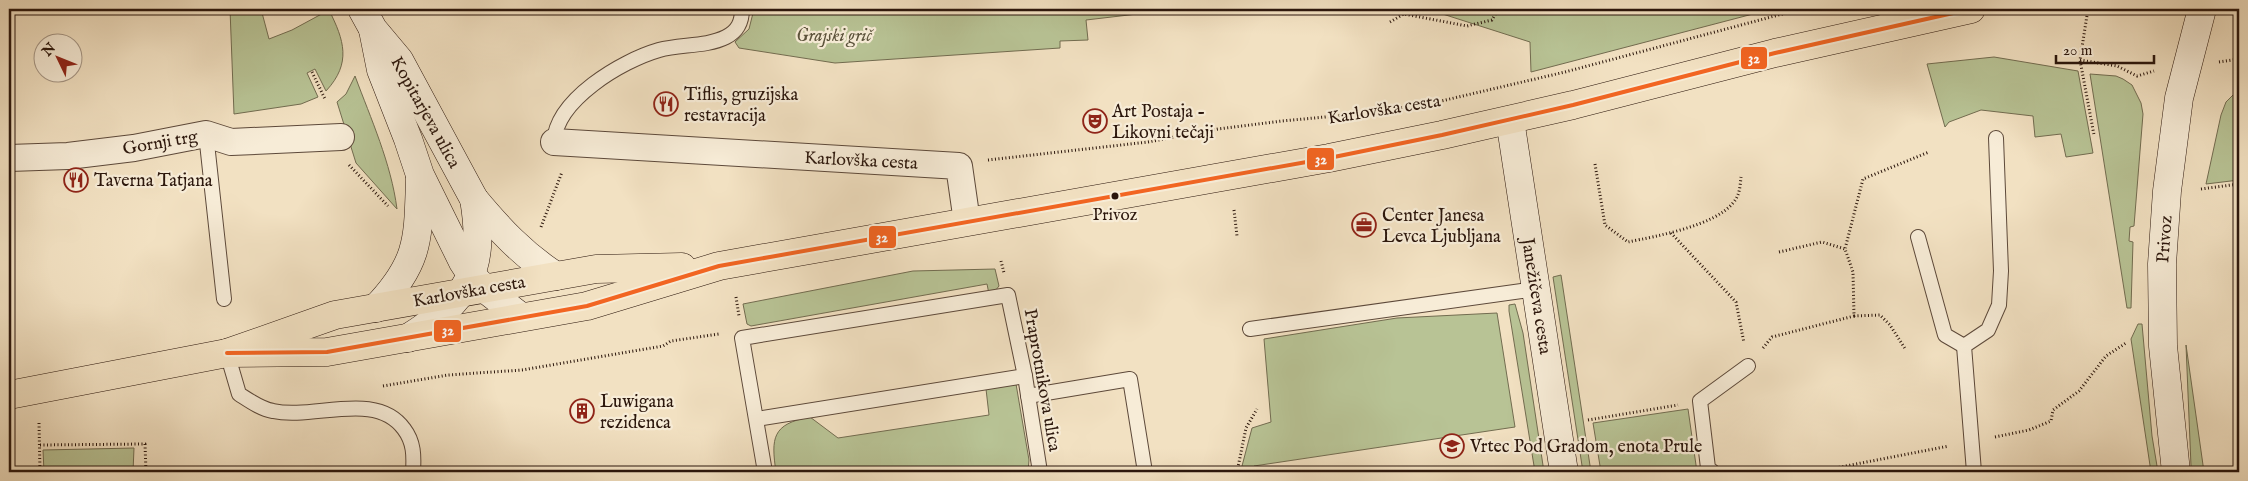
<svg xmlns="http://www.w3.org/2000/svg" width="2248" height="481" font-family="'IM FELL English',serif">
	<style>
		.green { fill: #b8c395; stroke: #726c50 }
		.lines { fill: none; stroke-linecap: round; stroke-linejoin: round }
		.lane-casing { stroke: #5d493a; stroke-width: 16 }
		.street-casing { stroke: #5d493a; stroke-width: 28 }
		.secondary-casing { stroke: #2b160c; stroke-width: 29 }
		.primary-casing { stroke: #2b160c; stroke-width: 29 }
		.path { stroke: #2b160c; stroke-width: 3; stroke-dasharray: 1 2.5; stroke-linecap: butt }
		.lane { stroke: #f7ecd7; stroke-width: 14 }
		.street { stroke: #f7ecd7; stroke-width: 26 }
		.secondary { stroke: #f7ecd7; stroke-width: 28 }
		.primary { stroke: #f2e1c2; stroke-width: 28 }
		.bus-1-casing { stroke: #f7ecd7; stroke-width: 8 }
		.bus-1 { stroke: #f26522; stroke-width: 4 }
		.bus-dot { fill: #2b160c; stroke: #f7ecd7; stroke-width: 2 }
		.labels { text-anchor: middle; stroke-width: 4.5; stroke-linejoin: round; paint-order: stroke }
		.bus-label { font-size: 17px; fill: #2b160c; stroke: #f7ecd7 }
		.park-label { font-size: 18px; font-style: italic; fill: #5c533c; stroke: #f7ecd7 }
		.poi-label { font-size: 18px; fill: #2b160c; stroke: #f7ecd7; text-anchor: start }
		.street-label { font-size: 18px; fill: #2b160c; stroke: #f7ecd7 }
		.line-badge { stroke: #f7ecd7; stroke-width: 2 }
		.badge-label { font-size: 14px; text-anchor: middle; font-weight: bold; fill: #fff }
	</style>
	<rect width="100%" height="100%" fill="#f2e1c2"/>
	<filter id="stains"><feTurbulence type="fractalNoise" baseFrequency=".004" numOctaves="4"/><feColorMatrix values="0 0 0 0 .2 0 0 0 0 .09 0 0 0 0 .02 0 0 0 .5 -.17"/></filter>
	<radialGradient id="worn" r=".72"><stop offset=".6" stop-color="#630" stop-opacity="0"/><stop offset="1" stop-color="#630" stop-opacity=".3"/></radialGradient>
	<g class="green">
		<path d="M230,9H261L269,39L292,30L329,10C344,40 352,63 326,91L315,69L307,73L318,97L301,104L234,114Z"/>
		<path d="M754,9H1180L1086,20L1088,40L1060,41V48L835,63L739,48L735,42L749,29Z"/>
		<path d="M1427,9H1772L1531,72L1530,42Z"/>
		<path d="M1994,57L2078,71L2093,153L2066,157L2061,134L2035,137L2033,116L1981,110L1949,122L1945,127L1927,64Z"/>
		<path d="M2090,74L2116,76L2123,79L2132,85L2141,103L2143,114L2134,226L2130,227L2129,241L2133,242L2131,308H2127Z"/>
		<path d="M355,76C371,119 391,163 397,209L356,163L337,102L346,94Z"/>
		<path d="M2239,89V180L2206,184L2221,115L2226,102Z"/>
		<path d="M995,269L999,286L995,291L989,294L987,284L751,326L747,324L743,304L913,271Z"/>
		<path d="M1561,275L1591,472H1583L1553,277Z"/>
		<path d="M1515,304L1523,333L1544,472H1535L1509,311V305Z"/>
		<path d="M1497,313L1515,427L1254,466L1255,472H1243L1242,466L1252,428L1271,422L1264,339L1397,318Z"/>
		<path d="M2138,324H2142L2152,436L2158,472H2151L2131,339Z"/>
		<path d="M2186,345L2204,472H2193L2191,466Z"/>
		<path d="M1016,384L1029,460L1028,472H776C771,438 772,424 810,417L838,438L989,415L986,389Z"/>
		<path d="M1688,409L1697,472H1601L1593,423Z"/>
		<path d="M134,448L133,472H44L43,450Z"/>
	</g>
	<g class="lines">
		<g class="lane-casing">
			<g id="lane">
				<path d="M206,134L224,299"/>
				<path d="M554,142C556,100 621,61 659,50C680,44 706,47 726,37C738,31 742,22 742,9"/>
				<path d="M1918,237L1945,335L1964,346"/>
				<path d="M1250,329L1536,289"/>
				<path d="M227,353L239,394C250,401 261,409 273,411C314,420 376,390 404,429C414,442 414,456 413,472"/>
				<path d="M1028,396L1130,379L1145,472"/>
				<path d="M757,419L1025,376"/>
				<path d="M765,472L742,338L1008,295L1025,376L1040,472"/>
				<path d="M1713,472L1708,468L1700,401L1748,366"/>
				<path d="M1974,472L1964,346L1988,330L1999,305L2001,271L1996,138"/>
			</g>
		</g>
		<g class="street-casing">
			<g id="street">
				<path d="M554,142L959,166L967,222"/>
				<path d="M9,158L68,156L134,148L206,134L231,142L341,137"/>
			</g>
		</g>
		<g class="secondary-casing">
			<g id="secondary">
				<path d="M362,9L373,29L399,60L474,199C486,270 468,300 408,338"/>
				<path d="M373,30L381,70L408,139L420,175L463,262L472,276L484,288L521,317"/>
				<path d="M1510,120L1564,472"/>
				<path d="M474,199C499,229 523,255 556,276"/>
				<path d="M376,308C420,262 418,239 420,179"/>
				<path d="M2176,472L2163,346L2162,264L2167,191L2179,98L2202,9"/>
			</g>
		</g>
		<g class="primary-casing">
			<g id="primary">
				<path d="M227,353L327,352L587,306L719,266L1329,158L1442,135L1573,105L1775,53L1971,9"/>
				<path d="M9,395L227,353L335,315L596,269L682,267"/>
			</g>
		</g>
		<g class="path">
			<path d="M2088,9L2080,60L2094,135"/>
			<path d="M1390,22L1404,14L1467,26L1492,20L1498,9"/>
			<path d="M2080,60L2117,66L2137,76L2154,71"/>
			<path d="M2219,62L2239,59"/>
			<path d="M312,72L325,99"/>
			<path d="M2235,72H2239"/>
			<path d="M988,160L1148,142L1218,129L1282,121L1368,113L1437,102L1565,72L1801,9"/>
			<path d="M1595,164L1605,225L1628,242C1657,236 1714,226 1733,203C1740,195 1740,186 1741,177"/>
			<path d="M349,165L388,206"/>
			<path d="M2201,189L2239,184"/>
			<path d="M1234,210L1237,236"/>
			<path d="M541,227L562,172"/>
			<path d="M1671,233L1736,302L1744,343"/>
			<path d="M1779,252L1822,242L1845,249"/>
			<path d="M1001,261L1004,273"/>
			<path d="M736,297L739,316"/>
			<path d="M1854,316L1880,315L1890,325L1906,350"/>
			<path d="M1763,348L1772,337L1854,316L1853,272L1845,249L1863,179L1929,152"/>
			<path d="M383,386L448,375L522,370L663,346L671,341L719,334"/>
			<path d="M1588,420L1678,405"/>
			<path d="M39,423L40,472"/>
			<path d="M1995,437L2029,430L2051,421L2053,410L2079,391L2106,356L2126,343"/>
			<path d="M40,445L145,444L146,472"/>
			<path d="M1419,469L1420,472"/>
			<path d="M1237,472L1246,428L1257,409"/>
			<path d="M1815,472L1949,446"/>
		</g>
		<use href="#lane" class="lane"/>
		<use href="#street" class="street"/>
		<use href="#secondary" class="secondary"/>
		<use href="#primary" class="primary"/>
		<g class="bus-1-casing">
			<path id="bus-1" d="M227,353L327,352L587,306L719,266L1329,158L1442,135L1573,105L1775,53L1971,9"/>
		</g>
		<use href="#bus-1" class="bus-1"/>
	</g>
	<defs>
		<g id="restaurant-ring" transform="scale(1.25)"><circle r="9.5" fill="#f7ecd7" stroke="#8f2418" stroke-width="1.5"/><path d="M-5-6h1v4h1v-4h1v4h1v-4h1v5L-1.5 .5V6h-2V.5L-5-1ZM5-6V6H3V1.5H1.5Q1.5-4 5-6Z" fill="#8f2418"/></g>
		<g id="theatre-ring" transform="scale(1.25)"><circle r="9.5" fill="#f7ecd7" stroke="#8f2418" stroke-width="1.5"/><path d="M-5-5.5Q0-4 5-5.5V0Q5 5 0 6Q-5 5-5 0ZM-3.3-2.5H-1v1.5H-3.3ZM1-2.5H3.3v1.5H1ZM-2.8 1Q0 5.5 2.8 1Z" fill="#8f2418"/></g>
		<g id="office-ring" transform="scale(1.25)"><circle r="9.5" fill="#f7ecd7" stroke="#8f2418" stroke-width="1.5"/><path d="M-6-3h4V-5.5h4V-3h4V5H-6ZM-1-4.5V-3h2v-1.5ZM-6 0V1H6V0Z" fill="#8f2418"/></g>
		<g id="building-ring" transform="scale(1.25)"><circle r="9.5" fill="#f7ecd7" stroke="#8f2418" stroke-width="1.5"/><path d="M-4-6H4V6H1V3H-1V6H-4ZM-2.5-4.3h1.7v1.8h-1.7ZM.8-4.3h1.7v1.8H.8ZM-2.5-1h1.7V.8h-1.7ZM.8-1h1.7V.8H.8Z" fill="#8f2418"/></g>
		<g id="school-ring" transform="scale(1.25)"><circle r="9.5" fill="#f7ecd7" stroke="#8f2418" stroke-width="1.5"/><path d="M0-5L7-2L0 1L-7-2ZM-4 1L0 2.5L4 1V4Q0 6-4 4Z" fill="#8f2418"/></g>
	</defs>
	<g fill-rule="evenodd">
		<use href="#restaurant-ring" x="666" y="104"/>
		<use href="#theatre-ring" x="1095" y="121"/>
		<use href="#restaurant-ring" x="76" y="180"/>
		<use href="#office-ring" x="1364" y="225"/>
		<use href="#building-ring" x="582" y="411"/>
		<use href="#school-ring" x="1452" y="446"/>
	</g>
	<circle class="bus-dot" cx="1115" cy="196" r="4.5"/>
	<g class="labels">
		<g class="bus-label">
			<text x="1115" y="220">Privoz</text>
		</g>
		<g class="park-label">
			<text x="834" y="41">Grajski grič</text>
		</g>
		<g class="poi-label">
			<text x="684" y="100">Tiflis, gruzijska<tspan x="684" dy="21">restavracija</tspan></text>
			<text x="1112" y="117">Art Postaja -<tspan x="1112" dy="21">Likovni tečaji</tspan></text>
			<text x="94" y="186">Taverna Tatjana</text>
			<text x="1382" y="221">Center Janesa<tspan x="1382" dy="21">Levca Ljubljana</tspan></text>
			<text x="600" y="407">Luwigana<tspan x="600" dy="21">rezidenca</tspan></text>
			<text x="1470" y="452">Vrtec Pod Gradom, enota Prule</text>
		</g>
		<g class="street-label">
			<text transform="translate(1384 109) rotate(-9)" y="6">Karlovška cesta</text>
			<text transform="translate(426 112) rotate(61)" y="6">Kopitarjeva ulica</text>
			<text transform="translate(160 142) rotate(-10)" y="6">Gornji trg</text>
			<text transform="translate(861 160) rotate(3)" y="6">Karlovška cesta</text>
			<text transform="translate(2164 239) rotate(-86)" y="6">Privoz</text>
			<text transform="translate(469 291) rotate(-10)" y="6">Karlovška cesta</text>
			<text transform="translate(1537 296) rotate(81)" y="6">Janežičeva cesta</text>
			<text transform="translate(1043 380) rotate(80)" y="6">Praprotnikova ulica</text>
		</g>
	</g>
	<g class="line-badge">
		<rect x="1740" y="46" width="28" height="24" rx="5" fill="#f26522"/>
		<rect x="1306" y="147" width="29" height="24" rx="5" fill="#f26522"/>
		<rect x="868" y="225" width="29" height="24" rx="5" fill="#f26522"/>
		<rect x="433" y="319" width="29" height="24" rx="5" fill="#f26522"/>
	</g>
	<g class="badge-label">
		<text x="1754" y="63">32</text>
		<text x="1321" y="164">32</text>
		<text x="882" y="242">32</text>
		<text x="448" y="335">32</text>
	</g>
	<rect width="2248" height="481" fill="none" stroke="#f2e1c2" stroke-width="30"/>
	<rect x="10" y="10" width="2228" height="461" fill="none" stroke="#2b160c" stroke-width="2.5"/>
	<rect x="15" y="15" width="2218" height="451" fill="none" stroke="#2b160c"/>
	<g transform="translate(58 58) rotate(313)"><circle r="24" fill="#f7ecd7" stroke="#a59686"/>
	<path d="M0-4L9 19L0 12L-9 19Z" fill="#8f2418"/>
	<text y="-8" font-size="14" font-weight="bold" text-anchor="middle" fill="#2b160c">N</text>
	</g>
	<path d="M2056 55v8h98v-8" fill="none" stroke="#2b160c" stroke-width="2.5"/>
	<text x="2063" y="55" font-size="15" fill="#2b160c" stroke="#f7ecd7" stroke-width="4" paint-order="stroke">20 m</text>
	<rect width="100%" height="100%" filter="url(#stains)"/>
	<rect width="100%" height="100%" fill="url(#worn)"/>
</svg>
